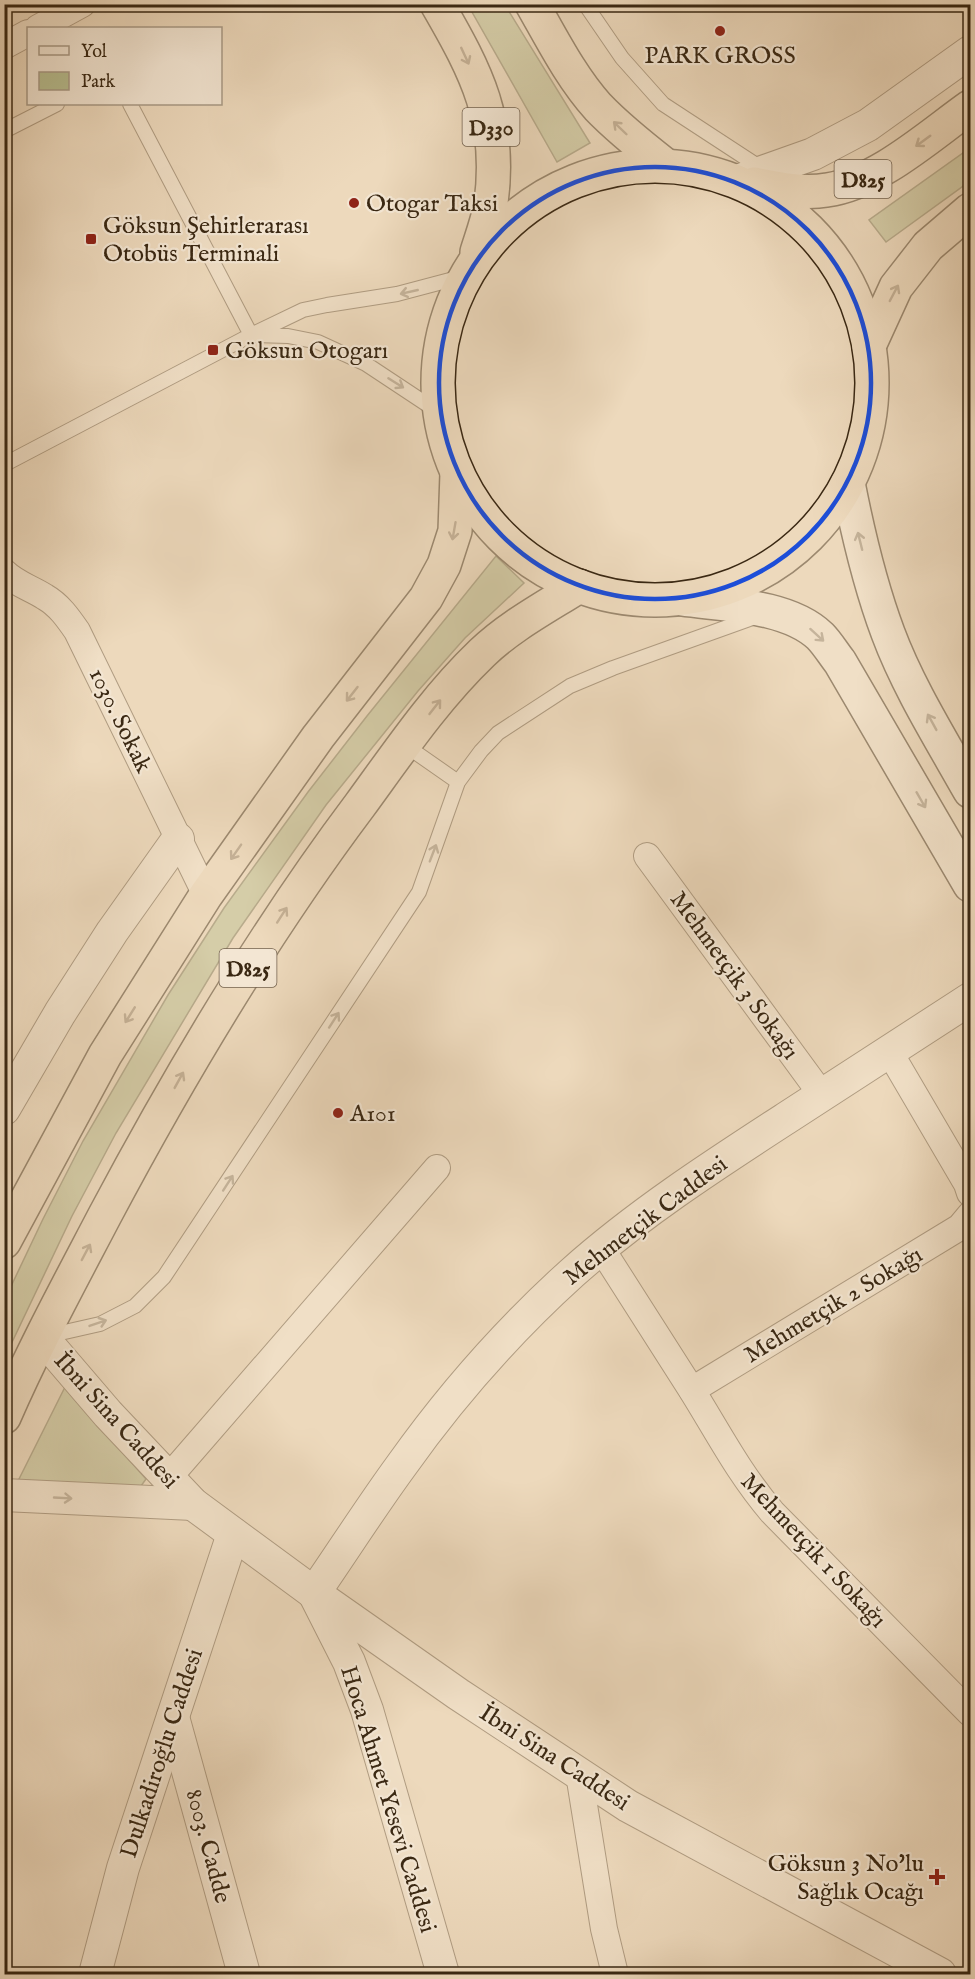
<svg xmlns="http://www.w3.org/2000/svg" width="975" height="1979" font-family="'IM FELL English',serif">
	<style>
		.green { fill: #b8bf91; stroke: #797452; stroke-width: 1.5 }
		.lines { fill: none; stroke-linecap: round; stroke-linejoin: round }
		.service-casing { stroke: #67543d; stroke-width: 16 }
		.minor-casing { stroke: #67543d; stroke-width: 28 }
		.tertiary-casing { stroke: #67543d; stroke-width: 34 }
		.secondary-casing { stroke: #3a2813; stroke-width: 36 }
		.trunk-casing { stroke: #3a2813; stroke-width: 36 }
		.service { stroke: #f3e6d3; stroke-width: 14 }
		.minor { stroke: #f3e6d3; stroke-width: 26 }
		.tertiary { stroke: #f3e6d3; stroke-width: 32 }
		.secondary { stroke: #f3e6d3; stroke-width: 33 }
		.trunk { stroke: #edd9bc; stroke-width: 33 }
		.oneway { stroke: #948068 }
		.oneway2 { stroke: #968773 }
		.marked { fill: none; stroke: #1d4ed8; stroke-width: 4.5; stroke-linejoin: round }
		.poi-dot { fill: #8f2418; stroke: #f3e6d3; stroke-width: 2 }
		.labels { text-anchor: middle; stroke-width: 4.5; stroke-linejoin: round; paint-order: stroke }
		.shield { fill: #f3e6d3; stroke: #72614d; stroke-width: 1.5 }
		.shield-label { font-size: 22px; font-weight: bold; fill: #3a2813 }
		.poi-label { font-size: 24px; fill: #3a2813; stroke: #f3e6d3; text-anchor: start }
		.street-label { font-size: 24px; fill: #3a2813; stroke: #f3e6d3 }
	</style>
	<rect width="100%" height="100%" fill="#edd9bc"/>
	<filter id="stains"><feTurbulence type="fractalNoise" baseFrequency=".00333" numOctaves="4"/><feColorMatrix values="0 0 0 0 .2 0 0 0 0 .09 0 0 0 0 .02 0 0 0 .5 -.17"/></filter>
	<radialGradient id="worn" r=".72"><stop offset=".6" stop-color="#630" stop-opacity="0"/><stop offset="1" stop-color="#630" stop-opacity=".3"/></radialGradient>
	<g class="green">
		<path d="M468,5H505L590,143L557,162Z"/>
		<path d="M970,148V181L886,242L869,220Z"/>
		<path d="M496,556L524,583L465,638L418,691L326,805L233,938L116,1133L72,1216L5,1357V1299L43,1219L83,1141L168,995L224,908L308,792L367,716Z"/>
		<path d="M65,1387L146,1479L141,1486L17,1483Z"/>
	</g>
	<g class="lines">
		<g class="service-casing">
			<g id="service">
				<path d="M585,4L622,58L663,104L764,170"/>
				<path d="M4,131L57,104"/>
				<path d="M440,413L366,364L318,342L288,336L251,335L303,310L327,305L397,294L465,276"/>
				<path d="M4,453L9,462L251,335L130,104"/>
				<path d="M405,745L458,782"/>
				<path d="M47,1336L100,1324L135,1306L164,1277L419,892L458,782L481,751L498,733L570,686L613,668L758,616"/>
				<path d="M4,1552V1595"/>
			</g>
		</g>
		<g class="minor-casing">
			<g id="minor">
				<path d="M38,28L82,4"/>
				<path d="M4,46L28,33"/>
				<path d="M4,572C16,584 31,588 45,597C59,605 68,618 77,631L206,895"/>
				<path d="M647,856L822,1095"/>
				<path d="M889,1051L967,1184L970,1193"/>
				<path d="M601,1248C631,1295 661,1342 691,1389C718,1432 738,1472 772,1512L970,1713"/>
				<path d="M692,1390L960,1227L970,1215"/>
				<path d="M169,1477L437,1168"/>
				<path d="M579,1774L604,1929L615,1974"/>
			</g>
		</g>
		<g class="tertiary-casing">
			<g id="tertiary">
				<path d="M737,181L813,154L868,125L970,52"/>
				<path d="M4,1109L60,1013L112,932L178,839"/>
				<path d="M42,1337L108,1414L193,1504L314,1593L458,1694L628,1806L940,1974"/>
				<path d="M4,1495L193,1504"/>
				<path d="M173,1717L244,1974"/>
				<path d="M95,1974L123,1868L233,1534"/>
				<path d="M443,1974L367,1710L349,1662L314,1593C343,1551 371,1507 401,1466C450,1397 509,1330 572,1273C638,1214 714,1165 788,1117C849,1077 910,1038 970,999"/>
			</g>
		</g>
		<g class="secondary-casing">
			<g id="secondary">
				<path d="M848,483C858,534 870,585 888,633C908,687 942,741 970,791"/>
				<path d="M682,599C725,605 787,605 820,636C827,643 833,653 840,662L970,885"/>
			</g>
		</g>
		<g class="trunk-casing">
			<g id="trunk">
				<path d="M437,4C477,73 502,121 491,203C488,220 482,236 477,252"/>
				<path d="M532,4C552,39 571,77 598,107C618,128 642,147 665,165"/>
				<circle cx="655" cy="383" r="217"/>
				<path d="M754,184C778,189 803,194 827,190C878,183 929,136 970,107"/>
				<path d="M869,346L896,287L928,246L970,210"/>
				<path d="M4,1242L105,1055L206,895L318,737L426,598L444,565L455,531L457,473"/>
				<path d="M4,1417C34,1348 70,1282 105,1215C181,1072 263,934 360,805C398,753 435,698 482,653C510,626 546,607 579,586"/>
			</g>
		</g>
		<use href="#service" class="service"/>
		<use href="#minor" class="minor"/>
		<use href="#tertiary" class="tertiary"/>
		<use href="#secondary" class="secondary"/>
		<use href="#trunk" class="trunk"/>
	</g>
	<defs><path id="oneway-shaft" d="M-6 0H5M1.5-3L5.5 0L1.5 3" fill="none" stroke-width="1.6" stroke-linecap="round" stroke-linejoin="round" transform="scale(1.5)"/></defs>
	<g class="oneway">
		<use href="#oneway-shaft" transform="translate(465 56) rotate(65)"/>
		<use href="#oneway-shaft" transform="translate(620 128) rotate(-136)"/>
		<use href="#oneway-shaft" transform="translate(923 141) rotate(144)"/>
		<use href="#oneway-shaft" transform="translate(894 293) rotate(-62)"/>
		<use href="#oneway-shaft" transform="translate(454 531) rotate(100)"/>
		<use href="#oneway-shaft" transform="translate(352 694) rotate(128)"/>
		<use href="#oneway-shaft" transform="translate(435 707) rotate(-52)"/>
		<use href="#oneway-shaft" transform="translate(236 852) rotate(125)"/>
		<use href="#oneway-shaft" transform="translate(282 915) rotate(-57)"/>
		<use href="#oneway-shaft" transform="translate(130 1015) rotate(122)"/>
		<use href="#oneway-shaft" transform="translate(179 1080) rotate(-61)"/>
		<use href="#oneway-shaft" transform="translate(86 1252) rotate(-62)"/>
	</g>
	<g class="oneway2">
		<use href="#oneway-shaft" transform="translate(409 292) rotate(167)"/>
		<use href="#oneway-shaft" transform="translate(396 383) rotate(32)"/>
		<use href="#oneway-shaft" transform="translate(860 541) rotate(-104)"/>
		<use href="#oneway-shaft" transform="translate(817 635) rotate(42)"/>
		<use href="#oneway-shaft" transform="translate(932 722) rotate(-119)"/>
		<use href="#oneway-shaft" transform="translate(921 800) rotate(60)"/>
		<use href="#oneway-shaft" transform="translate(433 853) rotate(-69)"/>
		<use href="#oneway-shaft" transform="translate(334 1020) rotate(-57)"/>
		<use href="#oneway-shaft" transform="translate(228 1183) rotate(-57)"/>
		<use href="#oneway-shaft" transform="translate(98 1323) rotate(-19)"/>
		<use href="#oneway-shaft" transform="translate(63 1498) rotate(3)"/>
	</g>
	<path d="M0 0H975V1979H0ZM439 383a216 216 0 1 1 432 0a216 216 0 1 1-432 0Z" fill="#edd9bc" fill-opacity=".55" fill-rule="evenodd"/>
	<path class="marked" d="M439 383a216 216 0 1 1 432 0a216 216 0 1 1-432 0Z"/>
	<g class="poi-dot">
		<circle cx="720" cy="31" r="6"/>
		<circle cx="354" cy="203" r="6"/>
		<rect x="85" y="233" width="12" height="12" rx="3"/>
		<rect x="207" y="344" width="12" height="12" rx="3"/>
		<circle cx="338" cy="1113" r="6"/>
		<path d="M934 1868h6v6h6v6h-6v6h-6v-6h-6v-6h6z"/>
	</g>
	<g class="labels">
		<g class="shield">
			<rect x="462.5" y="108" width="57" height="38" rx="4.5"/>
			<rect x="834.5" y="160" width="57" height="38" rx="4.5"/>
			<rect x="219.5" y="949" width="57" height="38" rx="4.5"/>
		</g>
		<g class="shield-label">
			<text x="491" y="135">D330</text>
			<text x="863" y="187">D825</text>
			<text x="248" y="976">D825</text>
		</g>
		<g class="poi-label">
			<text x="720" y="63" text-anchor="middle">PARK GROSS</text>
			<text x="366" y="211">Otogar Taksi</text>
			<text x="103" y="233">Göksun Şehirlerarası<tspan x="103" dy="28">Otobüs Terminali</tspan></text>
			<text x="225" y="358">Göksun Otogarı</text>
			<text x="350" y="1121">A101</text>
			<text x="924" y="1871" text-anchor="end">Göksun 3 No'lu<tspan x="924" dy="28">Sağlık Ocağı</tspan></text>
		</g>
		<g class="street-label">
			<text transform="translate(121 720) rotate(64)" y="8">1030. Sokak</text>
			<text transform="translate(735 975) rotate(54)" y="8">Mehmetçik 3 Sokağı</text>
			<text transform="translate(645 1220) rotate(-37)" y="8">Mehmetçik Caddesi</text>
			<text transform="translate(833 1304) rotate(-31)" y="8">Mehmetçik 2 Sokağı</text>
			<text transform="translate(117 1420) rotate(48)" y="8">İbni Sina Caddesi</text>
			<text transform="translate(814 1550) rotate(47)" y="8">Mehmetçik 1 Sokağı</text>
			<text transform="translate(161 1753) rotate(-72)" y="8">Dulkadiroğlu Caddesi</text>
			<text transform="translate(555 1757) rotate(33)" y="8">İbni Sina Caddesi</text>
			<text transform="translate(389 1799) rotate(73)" y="8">Hoca Ahmet Yesevi Caddesi</text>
			<text transform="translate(209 1846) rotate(75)" y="8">8003. Cadde</text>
		</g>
	</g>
	<rect width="975" height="1979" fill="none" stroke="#edd9bc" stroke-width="24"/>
	<rect x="6" y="6" width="963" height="1967" fill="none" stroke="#3a2813" stroke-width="3"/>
	<rect x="12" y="12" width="951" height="1955" fill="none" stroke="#3a2813" stroke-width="1.5"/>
	<rect x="27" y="27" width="195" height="78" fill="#f3e6d3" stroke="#a99a86" stroke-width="1.5"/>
	<rect x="39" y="46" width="30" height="9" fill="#f3e6d3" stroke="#a99a86" stroke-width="1.5"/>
	<text x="81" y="57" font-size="18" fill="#3a2813">Yol</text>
	<rect x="39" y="72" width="30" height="18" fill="#b8bf91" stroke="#a99a86" stroke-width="1.5"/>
	<text x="81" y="87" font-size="18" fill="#3a2813">Park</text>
	<rect width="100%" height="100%" filter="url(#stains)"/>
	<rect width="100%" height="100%" fill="url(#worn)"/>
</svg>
